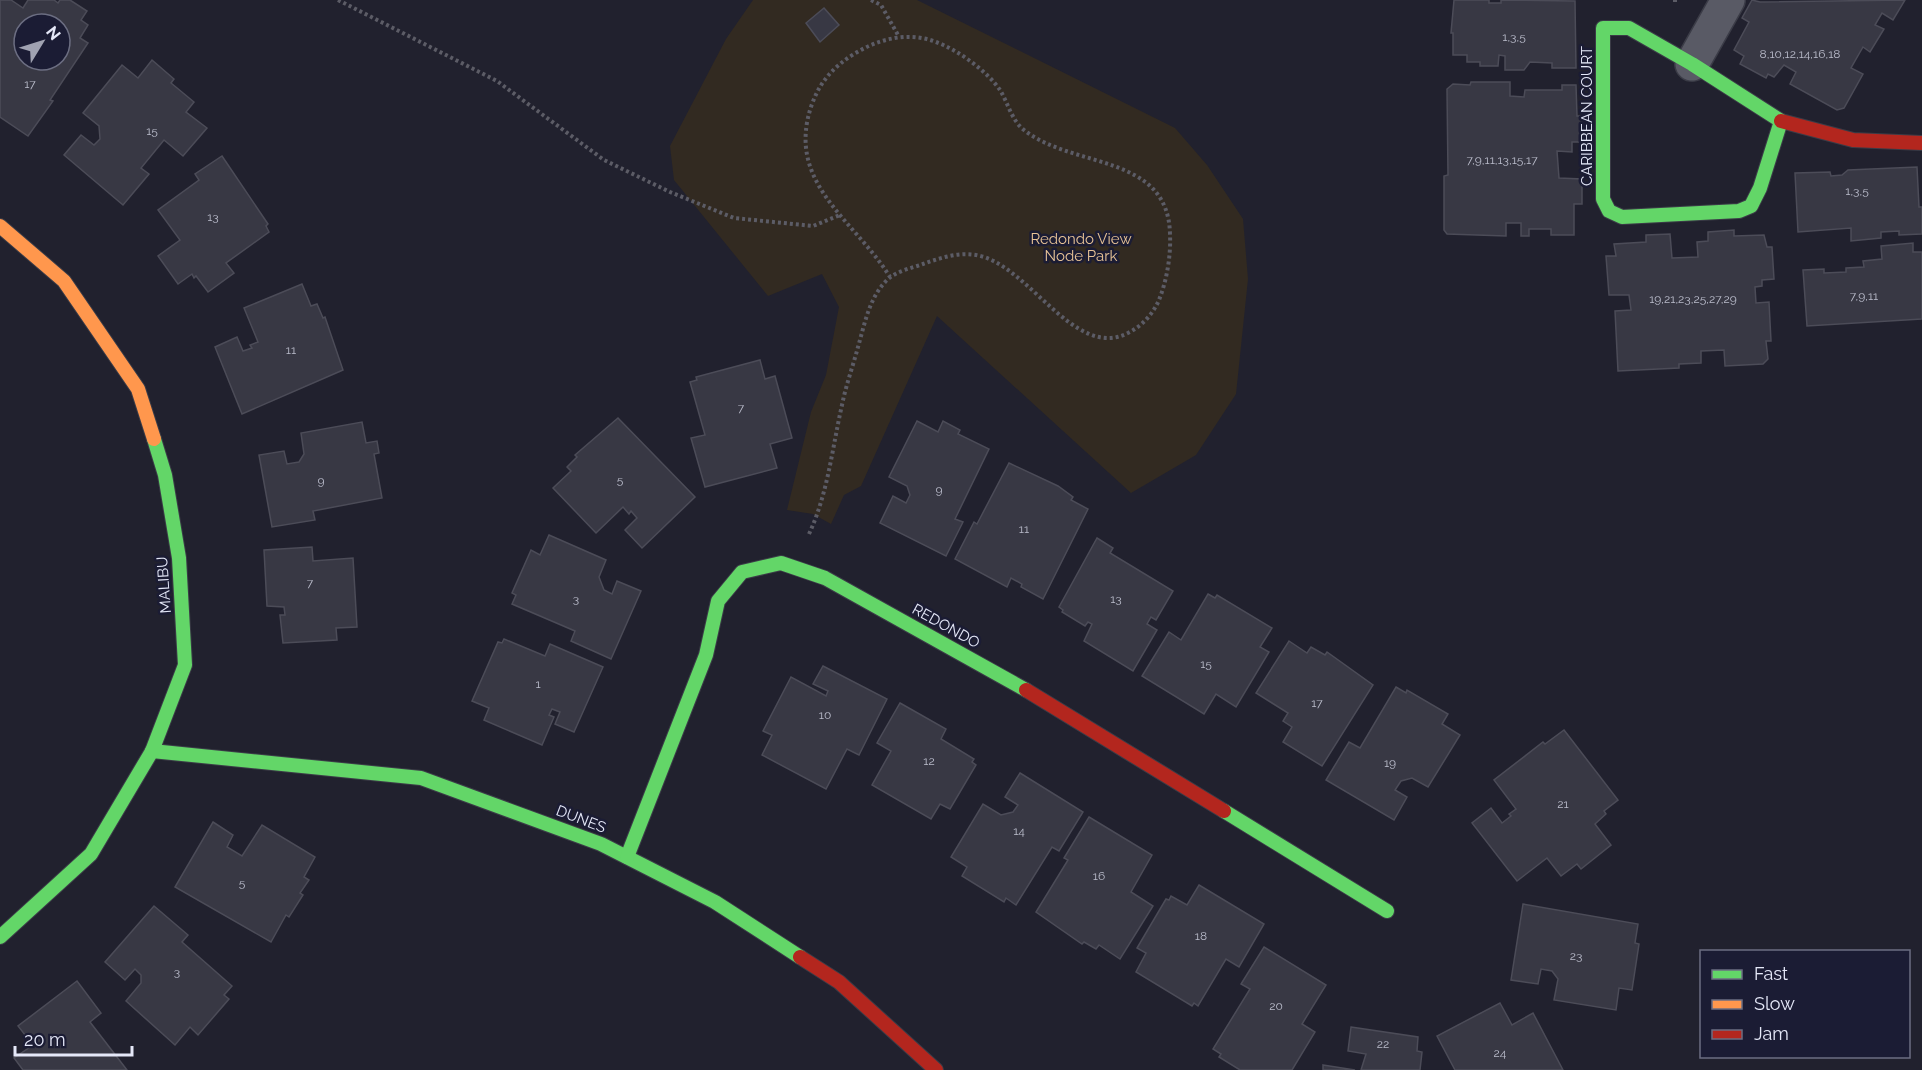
<svg xmlns="http://www.w3.org/2000/svg" width="1922" height="1070" font-family="Raleway,sans-serif">
	<style>
		.green { fill: #322a21 }
		.building { fill: #383844; stroke: #4c4c58; stroke-width: 1.5; fill-rule: evenodd }
		.lines { fill: none; stroke-linecap: round; stroke-linejoin: round }
		.street-casing { stroke: #3b3c47; stroke-width: 36 }
		.fast-casing { stroke: #3b3c47; stroke-width: 16 }
		.slow-casing { stroke: #3b3c47; stroke-width: 16 }
		.jam-casing { stroke: #3b3c47; stroke-width: 16 }
		.path { stroke: #5c5c66; stroke-width: 4; stroke-dasharray: 3 3; stroke-linecap: butt }
		.street { stroke: #595a65; stroke-width: 33 }
		.fast { stroke: #63d668; stroke-width: 14 }
		.slow { stroke: #ff974d; stroke-width: 14 }
		.jam { stroke: #b3261e; stroke-width: 14 }
		.labels { text-anchor: middle; stroke-width: 5; stroke-linejoin: round; paint-order: stroke }
		.number-label { font-size: 12px; fill: #babccb }
		.street-label { font-size: 15px; fill: #e5e8f8; stroke: #1b1c34 }
		.park-label { font-size: 15px; fill: #e8c396; stroke: #1b1c34 }
	</style>
	<rect width="100%" height="100%" fill="#21212e"/>
	<path class="green" d="M753,0H917L1175,128L1207,165L1243,219L1248,279L1236,394L1196,455L1131,493L937,316L861,486L844,495L831,524L813,514L787,510L811,412L826,375L839,307L822,274L768,296L674,180L670,146L726,39Z"/>
	<g class="building">
		<path d="M0,0H11L23,8L28,0H54L58,3L60,0H70L87,11L81,20L88,25L80,38L88,43L50,100L53,101L28,136L0,117ZM24,24H60V60H24Z"/>
		<path d="M1454,0H1489V3H1501V0L1575,1L1576,68H1552V63L1530,62L1524,70H1505V56L1499,55L1498,66H1480V62H1467V55H1453V33H1451Z"/>
		<path d="M1752,0L1760,2L1905,0L1893,20L1882,13L1875,25L1884,29L1870,52L1863,47L1851,68L1863,74L1844,108L1837,110L1790,84L1796,72L1784,65L1774,77L1768,74L1766,78L1740,64L1744,56L1734,50L1749,22L1742,18Z"/>
		<path d="M824,8L839,25L820,42L806,23Z"/>
		<path d="M152,60L174,79L171,83L194,102L186,112L207,128L183,156L164,140L141,168L149,174L123,205L64,155L81,135L94,145L100,139L99,126L83,113L122,65L138,78Z"/>
		<path d="M1471,82H1510V96L1524,97L1525,90H1562V85H1576L1577,116H1583V142H1572V152L1557,151L1559,178L1582,179V204H1574V235H1551V229H1529V236H1521V223H1506V236L1447,234L1444,230V176L1448,175L1447,89L1453,84L1470,85Z"/>
		<path d="M222,156L268,224L266,226L269,232L226,263L234,273L208,292L196,276L194,278L192,274L178,284L158,256L180,240L158,210L199,180L195,174Z"/>
		<path d="M1917,167L1919,207H1922V234L1899,235V231L1881,232V238L1851,241V228L1798,232L1795,173L1830,172L1831,176L1842,175L1848,170Z"/>
		<path d="M1734,230V236L1764,235L1767,247H1772L1774,279L1762,280V286L1755,287L1756,303L1769,302L1771,341H1766L1768,359L1763,364L1725,366L1724,350L1701,351V363L1679,364V368L1618,371L1615,311L1631,310L1629,295H1609L1606,256H1616L1614,244L1646,242V235L1670,234L1672,258L1698,257L1697,242L1708,241V232Z"/>
		<path d="M1913,243V252H1922V319L1807,326L1803,270L1824,269V273L1846,272V268L1864,267L1863,261L1882,259L1881,246Z"/>
		<path d="M302,284L311,306L317,304L323,318L325,317L343,370L242,414L215,347L237,337L243,351L252,348L250,345L258,342L244,308Z"/>
		<path d="M760,360L765,379L775,376L792,438L770,444L777,468L705,487L691,438L705,435L690,382L697,380L696,377Z"/>
		<path d="M618,418L695,497L642,548L625,530L637,518L631,511L629,514L623,507L596,533L553,488L571,471L567,467L577,457L575,455Z"/>
		<path d="M917,421L938,432L943,421L960,430L958,434L989,449L955,519L963,522L946,556L880,523L893,496L906,503L910,495L907,486L889,477Z"/>
		<path d="M362,422L366,443L377,441L379,453L374,454L382,498L313,511L315,520L272,527L259,455L284,451L287,464L299,462L304,454L301,433Z"/>
		<path d="M1009,463L1058,486L1073,497L1071,500L1088,509L1043,599L1021,587L1022,584L1011,578L1007,587L955,559L974,522L977,524Z"/>
		<path d="M549,535L606,560L599,577L604,590L612,594L617,581L641,591L611,659L571,641L575,631L512,604L516,595L512,593L531,550L540,555Z"/>
		<path d="M1097,538L1113,548L1110,553L1173,591L1156,620L1151,617L1147,624L1157,630L1133,671L1084,641L1092,624L1088,622L1085,626L1062,612L1063,610L1059,607Z"/>
		<path d="M312,547L313,561L353,558L357,627L336,628L337,640L283,643L280,615H285L284,607L267,606L264,550Z"/>
		<path d="M1208,594L1215,598L1217,595L1272,628L1260,647L1269,652L1236,707L1216,694L1204,714L1142,676L1169,632L1181,640Z"/>
		<path d="M504,639L545,656L550,644L603,667L574,732L555,724L560,712L552,709L549,715L554,717L542,745L484,720L489,708L472,701L498,642L502,643Z"/>
		<path d="M1289,641L1307,653L1311,647L1325,655L1327,652L1373,685L1322,766L1283,742L1292,727L1283,721L1288,713L1256,693Z"/>
		<path d="M823,666L887,699L859,755L847,749L826,789L762,755L772,735L763,731L791,677L826,696L828,691L813,684Z"/>
		<path d="M1396,687L1406,693L1407,690L1448,714L1442,724L1460,735L1428,787L1412,778L1401,781L1395,790L1407,797L1394,820L1326,780L1349,742L1360,748Z"/>
		<path d="M900,703L946,729L941,739L974,759L972,762L976,765L950,809L940,804L931,819L872,785L891,751L877,743Z"/>
		<path d="M1564,730L1618,800L1604,811L1606,814L1595,824L1611,845L1581,869L1577,864L1561,876L1547,858L1517,881L1472,823L1491,808L1502,823L1511,816L1509,814L1516,809L1494,780L1543,742L1545,744Z"/>
		<path d="M1020,773L1083,812L1059,851L1052,847L1016,905L1006,898L1004,902L962,876L967,867L951,857L983,804L1001,815L1013,812L1018,805L1005,797Z"/>
		<path d="M1089,817L1152,855L1131,892L1153,906L1120,959L1099,945L1096,949L1084,942L1082,944L1036,912L1068,860L1064,858Z"/>
		<path d="M213,822L233,835L227,847L242,856L262,825L315,857L304,877L309,880L300,893L303,895L289,917L286,915L271,942L175,887Z"/>
		<path d="M1199,885L1264,924L1239,967L1226,959L1198,1006L1194,1003L1192,1006L1136,972L1146,953L1137,948L1166,899L1169,900L1171,896L1187,905Z"/>
		<path d="M1523,904L1638,924L1635,943L1639,944L1632,990L1619,988L1616,1010L1554,1000L1558,979L1552,971L1541,969L1538,984L1511,980Z"/>
		<path d="M154,906L188,935L182,942L232,986L224,995L229,999L198,1035L190,1027L175,1045L126,1001L141,983V975L135,969L125,980L105,962Z"/>
		<path d="M1264,947L1326,985L1302,1024L1315,1032L1292,1070H1240L1219,1057L1221,1054L1213,1049L1250,989L1241,984Z"/>
		<path d="M77,981L101,1013L90,1022L127,1070H23L14,1058L33,1045L18,1026Z"/>
		<path d="M1500,1003L1512,1025L1533,1013L1563,1070H1455L1437,1036Z"/>
		<path d="M1351,1027L1418,1037L1417,1051L1422,1052L1420,1070H1361L1366,1054L1348,1051Z"/>
		<path d="M1323,1065L1355,1070H1323Z"/>
	</g>
	<g class="lines">
		<g class="street-casing">
			<path id="street" d="M1692,64L1728,0"/>
		</g>
		<g class="fast-casing">
			<g id="fast">
				<path d="M1781,121L1760,188L1751,206L1739,211L1622,217L1609,211L1603,199V28H1629L1692,64L1781,121"/>
				<path d="M152,751L421,778L601,844L715,902L800,957"/>
				<path d="M1224,811L1387,911"/>
				<path d="M627,857L706,655L718,601L742,572L781,563L825,578L1026,690"/>
				<path d="M0,937L91,854L152,751L185,665L179,558L165,475L154,439"/>
			</g>
		</g>
		<g class="slow-casing">
			<path id="slow" d="M0,226L64,281L138,389L154,439"/>
		</g>
		<g class="jam-casing">
			<g id="jam">
				<path d="M1781,121L1853,140L1922,143"/>
				<path d="M1026,690L1224,811"/>
				<path d="M800,957L839,982L936,1070"/>
			</g>
		</g>
		<g class="path">
			<path d="M338,0L497,81L604,160L670,192L734,218L813,226L840,215"/>
			<path d="M871,0L881,5L898,35"/>
			<path d="M1675,0V2"/>
			<path d="M809,534C828,493 832,449 842,405C846,385 853,366 858,347C865,323 869,298 887,280C896,271 912,268 923,264C940,258 958,252 976,255C1029,264 1074,361 1128,333C1142,326 1153,314 1159,300C1167,280 1171,255 1170,234C1168,153 1073,169 1024,130C1012,121 1008,103 1000,90C987,71 958,50 936,42C908,31 878,39 854,54C833,67 820,82 812,104C784,183 854,219 890,277"/>
		</g>
		<use href="#street" class="street"/>
		<use href="#fast" class="fast"/>
		<use href="#slow" class="slow"/>
		<use href="#jam" class="jam"/>
	</g>
	<g class="labels">
		<g class="number-label">
			<text x="1514" y="41">1,3,5</text>
			<text x="1800" y="58">8,10,12,14,16,18</text>
			<text x="30" y="88">17</text>
			<text x="152" y="135">15</text>
			<text x="1502" y="164">7,9,11,13,15,17</text>
			<text x="1857" y="195">1,3,5</text>
			<text x="213" y="221">13</text>
			<text x="1864" y="300">7,9,11</text>
			<text x="1693" y="303">19,21,23,25,27,29</text>
			<text x="291" y="354">11</text>
			<text x="741" y="412">7</text>
			<text x="620" y="484">5</text>
			<text x="321" y="485">9</text>
			<text x="939" y="494">9</text>
			<text x="1024" y="533">11</text>
			<text x="310" y="587">7</text>
			<text x="576" y="603">3</text>
			<text x="1116" y="603">13</text>
			<text x="1206" y="668">15</text>
			<text x="538" y="688">1</text>
			<text x="1317" y="707">17</text>
			<text x="825" y="719">10</text>
			<text x="929" y="765">12</text>
			<text x="1390" y="767">19</text>
			<text x="1563" y="808">21</text>
			<text x="1019" y="835">14</text>
			<text x="1099" y="880">16</text>
			<text x="242" y="887">5</text>
			<text x="1201" y="940">18</text>
			<text x="1576" y="960">23</text>
			<text x="177" y="976">3</text>
			<text x="1276" y="1010">20</text>
			<text x="1383" y="1048">22</text>
			<text x="1500" y="1057">24</text>
		</g>
		<g class="street-label">
			<text transform="translate(1587 116) rotate(-90)" y="5">CARIBBEAN COURT</text>
			<text transform="translate(164 585) rotate(-94)" y="5">MALIBU</text>
			<text transform="translate(946 626) rotate(29)" y="5">REDONDO</text>
			<text transform="translate(581 819) rotate(21)" y="5">DUNES</text>
		</g>
		<g class="park-label">
			<text x="1081" y="244">Redondo View<tspan x="1081" dy="17">Node Park</tspan></text>
		</g>
	</g>
	<rect x="1700" y="950" width="210" height="108" fill="#1b1c34" stroke="#6c6e82" stroke-width="1.5"/>
	<rect x="1712" y="970" width="30" height="9" fill="#63d668" stroke="#6c6e82" stroke-width="1.5"/>
	<text x="1754" y="980" font-size="18" fill="#e5e8f8">Fast</text>
	<rect x="1712" y="1000" width="30" height="9" fill="#ff974d" stroke="#6c6e82" stroke-width="1.5"/>
	<text x="1754" y="1010" font-size="18" fill="#e5e8f8">Slow</text>
	<rect x="1712" y="1030" width="30" height="9" fill="#b3261e" stroke="#6c6e82" stroke-width="1.5"/>
	<text x="1754" y="1040" font-size="18" fill="#e5e8f8">Jam</text>
	<g transform="translate(42 42) rotate(52)"><circle r="28" fill="#1b1c34" stroke="#6c6e82" stroke-width="1.5"/>
	<path d="M0-4.5L10 22L0 15L-10 22Z" fill="#a0a2b1"/>
	<text y="-9" font-size="16" font-weight="bold" text-anchor="middle" fill="#e5e8f8">N</text>
	</g>
	<path d="M15 1046v9h117v-9" fill="none" stroke="#e5e8f8" stroke-width="3"/>
	<text x="24" y="1046" font-size="18" fill="#e5e8f8" stroke="#1b1c34" stroke-width="4.5" paint-order="stroke">20 m</text>
</svg>
